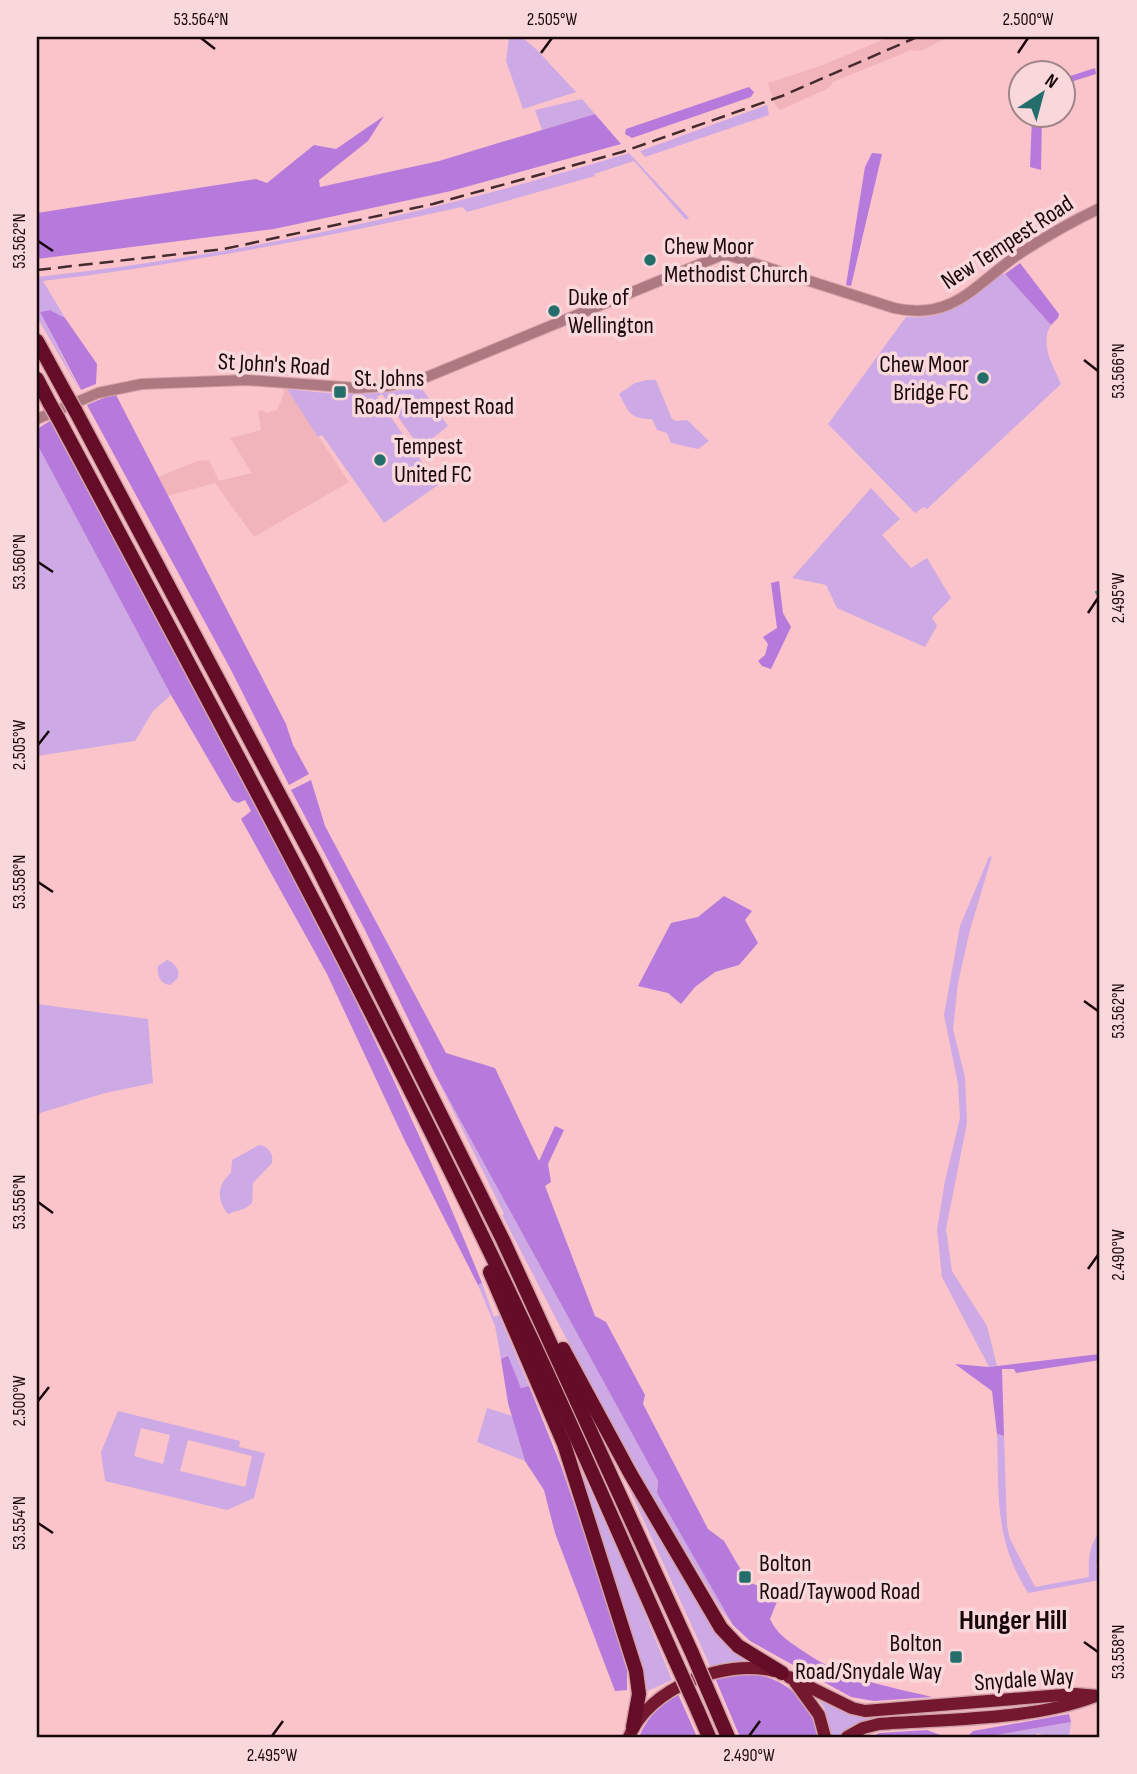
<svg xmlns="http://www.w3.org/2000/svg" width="1137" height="1774" font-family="'Sofia Sans Condensed',sans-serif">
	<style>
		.built { fill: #f2b4bb }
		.green { fill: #cdaae6; fill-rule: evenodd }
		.forest { fill: #b57adb }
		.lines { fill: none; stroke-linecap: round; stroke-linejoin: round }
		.stream { stroke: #4baba6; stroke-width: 2.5 }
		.tertiary-casing { stroke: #d2a2a8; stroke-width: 12 }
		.trunk-casing { stroke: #d2a2a8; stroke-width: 15 }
		.motorway-casing { stroke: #d2a2a8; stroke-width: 17 }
		.tertiary { stroke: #ad787f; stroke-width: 10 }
		.trunk { stroke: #741830; stroke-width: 12 }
		.motorway { stroke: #650d27; stroke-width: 14 }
		.rail { stroke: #422a2e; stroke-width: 2.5; stroke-dasharray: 14 7; stroke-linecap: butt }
		.motorway-bridge-casing { stroke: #d2a2a8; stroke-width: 17; stroke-linecap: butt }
		.motorway-bridge { stroke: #650d27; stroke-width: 14 }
		.ticks { fill: none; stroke: #19080b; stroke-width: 2.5 }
		.poi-dot { fill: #236e6b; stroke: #f9d8db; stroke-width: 2.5 }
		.labels { text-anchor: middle; stroke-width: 7; stroke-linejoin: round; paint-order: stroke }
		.street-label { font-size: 24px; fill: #19080b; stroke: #f9d8db }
		.poi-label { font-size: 24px; fill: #19080b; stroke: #f9d8db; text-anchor: start }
		.quarter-label { font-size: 28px; font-weight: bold; fill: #19080b; stroke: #f9d8db }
		.neatline { fill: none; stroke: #19080b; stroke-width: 2.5 }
		.ticks-label { font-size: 18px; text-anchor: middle; fill: #19080b }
	</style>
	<rect width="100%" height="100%" fill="#fbc4ca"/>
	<g class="built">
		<path d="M889,37H948L921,51L911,50L833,82L827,89L780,110L775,105L768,83L823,65Z"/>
		<path d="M283,388L287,389L349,482L254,537L215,483L167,496L158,477L197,461L209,460L219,481L252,473L230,438L261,430L258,411L262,410L266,413L277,410L284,394Z"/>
	</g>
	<g class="green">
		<path d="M509,37L523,38L537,50L576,92L523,109L506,61Z"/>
		<path d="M582,99L595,114L542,130L535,110Z"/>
		<path d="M767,105L769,115L645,157L640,151Z"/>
		<path d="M629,153L689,218L686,220L634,161L594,174L595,176L467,212L462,207C323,238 184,264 43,281L65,318L50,310L40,312L80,391L37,317V277C241,255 433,213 629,153Z"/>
		<path d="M1000,274H1005L1051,325C1039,344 1053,365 1061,384L927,509L924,507L915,513L828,424L906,317C948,321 969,299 1000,274Z"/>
		<path d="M647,380H656L672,419L676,421L687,420L709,441L698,449L671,443L667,433L657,430L652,419C629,419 629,412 619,394L635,383Z"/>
		<path d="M413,388L423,390L448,426L420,448L382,394L377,397L438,485L384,523L322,435L318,437L287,389C330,394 371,397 413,388Z"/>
		<path d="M37,444L171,695L153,711L135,741L37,756Z"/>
		<path d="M871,488L900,519L882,535L911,568L927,558L951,598L932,618L937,626L925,647L837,608L826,585L792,578Z"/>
		<path d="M992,856L970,930L958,983L953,1029L965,1077L967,1123L946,1229L952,1271L987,1326L997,1366L989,1367L942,1277L937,1229L945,1181L960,1118L958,1084L944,1015L960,926L989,857Z"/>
		<path d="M167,960C175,963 181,970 177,979L170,985C160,984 157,975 158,966Z"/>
		<path d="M37,1004L148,1019L153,1083L105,1093L37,1114Z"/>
		<path d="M435,1074L658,1481L657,1493L733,1625L720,1608L651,1493L590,1384L502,1215L504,1214Z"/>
		<path d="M259,1145C268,1146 274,1154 272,1163L253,1183L252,1203L246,1208L228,1214C216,1199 217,1185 231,1173L232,1160Z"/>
		<path d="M482,1283L494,1317L499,1315L529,1386L521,1388L508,1357L501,1359L495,1326L478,1285Z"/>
		<path d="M487,1408L512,1416L525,1461L477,1442Z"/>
		<path d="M118,1411L240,1441L239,1447L265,1453L254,1498L227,1510L105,1481L101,1452ZM141,1428L170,1435L163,1464L134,1456ZM188,1440L252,1456L245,1487L180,1471Z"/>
		<path d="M997,1434L1004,1436L1007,1526L1010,1539L1035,1587L1089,1577C1088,1561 1089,1544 1100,1532L1097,1541L1100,1556L1096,1568L1100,1571V1580L1028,1593C994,1539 999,1495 997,1434Z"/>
		<path d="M572,1450L631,1580L672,1680L645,1692V1681L641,1662Z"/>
		<path d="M616,1460L751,1660L728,1662L711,1668Z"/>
		<path d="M815,1694L836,1704L924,1715L943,1714L842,1737H832L825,1709Z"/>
		<path d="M1071,1722L1069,1737H1049L1037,1733L1035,1737H985Z"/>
	</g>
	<g class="forest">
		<path d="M1095,68L1096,74L1064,84V78Z"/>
		<path d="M749,87L754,92L751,97L632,138L625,134L626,129Z"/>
		<path d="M595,114L621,144L451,191L274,229L37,259V213L256,179L267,183L314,145L336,149L384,116L368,141L319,180L320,187L439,161Z"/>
		<path d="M1032,116H1042L1041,170L1030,167Z"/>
		<path d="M872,153L882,154L851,286L846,285L865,167Z"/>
		<path d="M1020,263L1059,314L1058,318L1051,325L1005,274Z"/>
		<path d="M50,310L65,318L97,364L96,384L81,390L40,312Z"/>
		<path d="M115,393L286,724L293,745L309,774L289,785L231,670L87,405Z"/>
		<path d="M50,421C202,704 362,985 482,1283L478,1285L404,1139L327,974L241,819L251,811L245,800L238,803L232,800L171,695L37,444V429Z"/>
		<path d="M779,581L783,613L791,627L771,669L762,666L758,661L765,655L768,644L763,637L777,628L771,583Z"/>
		<path d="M311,780L325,826L446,1053L495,1068L539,1161L555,1126L564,1130L548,1164L551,1182L545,1186L595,1316L606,1322L645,1395L643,1404L708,1529L724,1541L748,1582L780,1594L770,1619C777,1634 787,1640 800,1649C842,1679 883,1685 932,1697L874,1701L851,1697L750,1641L733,1625L657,1493L658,1481L435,1074L364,928L291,790Z"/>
		<path d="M724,896L752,911L745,920L758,943L739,965L715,972L695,987L681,1004L668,993L638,986L671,923L698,917Z"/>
		<path d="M1100,1354V1360L1016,1373L1014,1369H1002L1004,1436L997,1434L992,1391L955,1364L989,1367Z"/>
		<path d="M508,1356L521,1388L529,1386L561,1466L625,1653L623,1658L627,1670V1690L615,1691L555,1533L544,1490L525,1461L508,1403L501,1359Z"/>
		<path d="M747,1673C784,1677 812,1700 819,1737H740L715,1678Z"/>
		<path d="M678,1694L697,1737H639C647,1718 660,1704 678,1694Z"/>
		<path d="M1069,1714L1071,1722L985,1737H967L973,1731Z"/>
		<path d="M927,1730L946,1737H873L879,1733Z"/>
	</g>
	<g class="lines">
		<path class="stream" d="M1096,592L1100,598"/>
		<g class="tertiary-casing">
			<path id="tertiary" d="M37,419L98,393L142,384L247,380L357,388L388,386L422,379L722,255H728L894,308C952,321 974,286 1016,256C1043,238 1071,222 1100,208"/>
		</g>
		<g class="trunk-casing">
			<g id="trunk">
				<path d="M789,1677L852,1708L865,1711L1075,1694L1098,1696"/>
				<path d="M795,1682L819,1715L825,1737"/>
				<path d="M629,1737C648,1688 725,1658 774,1671"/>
				<path d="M847,1737L863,1728L879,1724C944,1719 1033,1720 1093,1697"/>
			</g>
		</g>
		<g class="motorway-casing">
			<g id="motorway">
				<path d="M37,341L67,396"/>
				<path d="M37,379L50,404"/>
				<path d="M75,410L315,862L503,1240L692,1653"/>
				<path d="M58,418C216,715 377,1012 521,1317C575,1430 624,1546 675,1660"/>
				<path d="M490,1272L564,1444L636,1671L639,1694L633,1727"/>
				<path d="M563,1349L630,1473L721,1628L738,1646L782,1673"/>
				<path d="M713,1702L728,1737"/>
				<path d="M697,1709L709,1737"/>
			</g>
		</g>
		<use href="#tertiary" class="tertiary"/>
		<use href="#trunk" class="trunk"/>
		<use href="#motorway" class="motorway"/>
		<path class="rail" d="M37,270L224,249L433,204L622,152L782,96L917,37"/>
		<g class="motorway-bridge-casing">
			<g id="motorway-bridge">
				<path d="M67,396L75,410"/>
				<path d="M50,404L58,418"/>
				<path d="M692,1653L713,1702"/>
				<path d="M675,1660L697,1709"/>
			</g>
		</g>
		<use href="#motorway-bridge" class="motorway-bridge"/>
	</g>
	<path class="ticks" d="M201,38L215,49M541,53L552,38M1018,53L1028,38M38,241L53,251M1084,360L1098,371M38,562L53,572M1088,613L1098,598M38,745L49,731M38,882L53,892M1084,1001L1098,1011M38,1202L53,1213M1088,1269L1098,1255M38,1401L49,1387M38,1523L53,1533M1084,1642L1098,1652M272,1736L283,1721M749,1736L760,1721"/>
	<g class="poi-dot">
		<circle cx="650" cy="260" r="7"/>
		<circle cx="554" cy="311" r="7"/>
		<circle cx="983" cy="378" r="7"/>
		<rect x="333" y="385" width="14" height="14" rx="3.5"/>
		<circle cx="380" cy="460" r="7"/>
		<rect x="738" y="1570" width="14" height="14" rx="3.5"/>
		<rect x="949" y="1650" width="14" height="14" rx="3.5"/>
	</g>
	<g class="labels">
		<g class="street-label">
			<text transform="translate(1007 242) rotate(-33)" y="8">New Tempest Road</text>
			<text transform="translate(274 364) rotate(3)" y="8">St John's Road</text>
			<text transform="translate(1024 1679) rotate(-4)" y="8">Snydale Way</text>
		</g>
		<g class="poi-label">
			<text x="664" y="254">Chew Moor<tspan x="664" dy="28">Methodist Church</tspan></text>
			<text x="568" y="305">Duke of<tspan x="568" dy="28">Wellington</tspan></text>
			<text x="969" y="372" text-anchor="end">Chew Moor<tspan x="969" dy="28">Bridge FC</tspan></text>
			<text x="354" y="386">St. Johns<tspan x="354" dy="28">Road/Tempest Road</tspan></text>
			<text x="394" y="454">Tempest<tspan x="394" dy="28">United FC</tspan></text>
			<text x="759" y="1571">Bolton<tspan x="759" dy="28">Road/Taywood Road</tspan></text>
			<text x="942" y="1651" text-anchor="end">Bolton<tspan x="942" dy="28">Road/Snydale Way</tspan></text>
		</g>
		<g class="quarter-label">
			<text x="1013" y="1629">Hunger Hill</text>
		</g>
	</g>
	<rect width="1137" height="1774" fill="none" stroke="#f9d8db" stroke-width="77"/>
	<g transform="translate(1042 94) rotate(36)"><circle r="33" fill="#f9d8db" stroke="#9f8588" stroke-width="2"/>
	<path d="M0-5L12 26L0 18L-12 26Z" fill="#236e6b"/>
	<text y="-10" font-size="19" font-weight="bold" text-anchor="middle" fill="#19080b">N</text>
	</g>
	<rect x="38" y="38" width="1060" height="1698" class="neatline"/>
	<g class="ticks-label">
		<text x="201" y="25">53.564°N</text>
		<text x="552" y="25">2.505°W</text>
		<text x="1028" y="25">2.500°W</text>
		<text transform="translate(19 241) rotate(-90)" y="6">53.562°N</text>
		<text transform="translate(1118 371) rotate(-90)" y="6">53.566°N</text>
		<text transform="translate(19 562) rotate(-90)" y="6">53.560°N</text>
		<text transform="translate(1118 598) rotate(-90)" y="6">2.495°W</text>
		<text transform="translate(19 745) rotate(-90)" y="6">2.505°W</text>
		<text transform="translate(19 882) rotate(-90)" y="6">53.558°N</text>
		<text transform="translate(1118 1011) rotate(-90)" y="6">53.562°N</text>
		<text transform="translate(19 1202) rotate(-90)" y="6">53.556°N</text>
		<text transform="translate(1118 1255) rotate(-90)" y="6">2.490°W</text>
		<text transform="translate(19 1401) rotate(-90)" y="6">2.500°W</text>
		<text transform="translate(19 1523) rotate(-90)" y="6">53.554°N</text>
		<text transform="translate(1118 1652) rotate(-90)" y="6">53.558°N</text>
		<text x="272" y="1761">2.495°W</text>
		<text x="749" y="1761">2.490°W</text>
	</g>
</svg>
